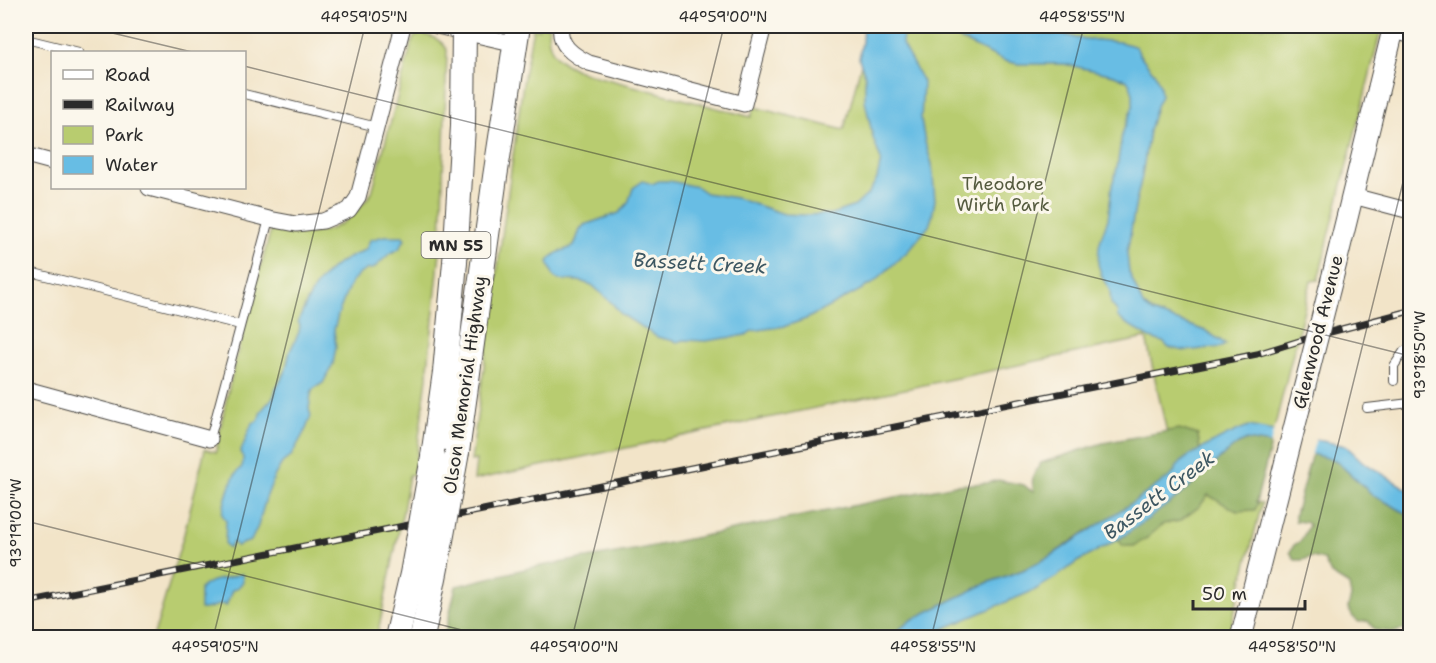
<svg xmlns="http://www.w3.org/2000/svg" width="1436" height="663" font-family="'Shantell Sans',sans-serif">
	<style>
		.green { fill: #b8cc6f; stroke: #727c4d; stroke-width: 1.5 }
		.forest { fill: #92b062; stroke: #5e6e46; stroke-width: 1.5 }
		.water { fill: #67bde4; stroke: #497488; stroke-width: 1.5 }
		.pier { fill: #f2e4c8 }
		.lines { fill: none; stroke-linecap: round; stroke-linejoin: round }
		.lane-casing { stroke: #494743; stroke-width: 10 }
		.street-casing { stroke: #494743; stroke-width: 17 }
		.secondary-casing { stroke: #494743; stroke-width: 23 }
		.primary-casing { stroke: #494743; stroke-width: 26 }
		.lane { stroke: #fff; stroke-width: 8 }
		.street { stroke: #fff; stroke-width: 15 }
		.secondary { stroke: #fff; stroke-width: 21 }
		.primary { stroke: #fff; stroke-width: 24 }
		.rail-casing { stroke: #2b2b2b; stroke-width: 7 }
		.rail { stroke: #fbf7ec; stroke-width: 4.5; stroke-dasharray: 14; stroke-linecap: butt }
		.secondary-bridge-casing { stroke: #494743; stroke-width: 23; stroke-linecap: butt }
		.primary-bridge-casing { stroke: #494743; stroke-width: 26; stroke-linecap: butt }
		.secondary-bridge { stroke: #fff; stroke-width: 21 }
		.primary-bridge { stroke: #fff; stroke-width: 24 }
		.ticks { fill: none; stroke: #2b2b2b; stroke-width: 1.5; stroke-opacity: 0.45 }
		.labels { text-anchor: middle; stroke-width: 6; stroke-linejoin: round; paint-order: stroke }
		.shield { fill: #fbf7ec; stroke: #696865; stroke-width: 1.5 }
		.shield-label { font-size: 16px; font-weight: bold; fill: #2b2b2b }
		.park-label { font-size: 18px; fill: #555b3f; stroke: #fbf7ec }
		.street-label { font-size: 18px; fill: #2b2b2b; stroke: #fbf7ec }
		.water-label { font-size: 20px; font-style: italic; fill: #3d5762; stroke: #fbf7ec }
		.neatline { fill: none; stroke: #2b2b2b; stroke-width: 2 }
		.ticks-label { font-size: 15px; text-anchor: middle; fill: #2b2b2b }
	</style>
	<rect width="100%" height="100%" fill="#fbf7ec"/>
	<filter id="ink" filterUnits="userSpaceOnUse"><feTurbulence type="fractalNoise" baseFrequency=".0167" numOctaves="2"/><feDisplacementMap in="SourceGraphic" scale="12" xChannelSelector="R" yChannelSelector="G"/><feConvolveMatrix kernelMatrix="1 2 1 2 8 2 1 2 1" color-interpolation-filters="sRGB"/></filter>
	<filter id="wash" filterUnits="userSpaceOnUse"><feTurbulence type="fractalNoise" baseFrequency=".008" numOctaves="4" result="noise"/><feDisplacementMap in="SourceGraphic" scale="24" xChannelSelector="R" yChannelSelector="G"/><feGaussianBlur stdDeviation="1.35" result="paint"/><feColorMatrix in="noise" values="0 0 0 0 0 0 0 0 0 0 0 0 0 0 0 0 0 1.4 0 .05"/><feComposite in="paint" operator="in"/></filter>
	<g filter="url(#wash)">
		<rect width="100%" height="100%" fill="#f2e4c8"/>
		<g class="green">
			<path d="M539,26H549C545,54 561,64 584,73L751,117L754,107L844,130L871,26H1382L1318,280L1311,281L1256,502L1262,503L1228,637H515L1175,469L1146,338L474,480L476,460L471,461L524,76L533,28L539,29Z"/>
			<path d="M421,34C433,36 442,40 447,50L441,242L427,378L414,474L409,475L403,511L377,637L153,638L184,534L205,449L216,452C229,377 250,303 271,230C316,240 345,232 372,192L412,42L414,37Z"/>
		</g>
		<g class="forest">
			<path d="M1179,429L1198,435L1200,451L1180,464L1174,474L1100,525L1085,532L1049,557L1023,570L987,583L912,620L889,637L444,638L456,586L529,568L639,549L955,485L987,483L998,480L1024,485L1030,490L1034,491C1030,479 1034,474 1041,463L1103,443Z"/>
			<path d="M1247,440L1271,444L1256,502L1258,503L1255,510L1237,511L1208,495L1200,506L1180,521L1163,524L1147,538L1134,546H1123L1118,539L1184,492L1225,454L1238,444Z"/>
			<path d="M1312,453L1335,460L1374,496L1390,504L1410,516V631L1402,630L1394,632L1375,630L1368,621L1359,622L1353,617L1348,608L1351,597L1349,585L1331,574L1324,560L1312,557L1302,560H1295L1290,552L1294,545L1301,541L1309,525L1305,522L1295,521V515Z"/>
		</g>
		<g class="water">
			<path d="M863,26H900L903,34L902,44L923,82L921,120L925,142L932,164L935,200L932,217L929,226L908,251L872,284L806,319L786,326L752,331L746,335L706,341L684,340L678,342L657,337L621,314L612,303L592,285L579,281L559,280L554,277L548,262C555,250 563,252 574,246L580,230L584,225L619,213L628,203L633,188L643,181L652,184L659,181H670L697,187L706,193L736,198L784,214L804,215L831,214L855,206L868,194L877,179L881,160L873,138L865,101V75L859,59L862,42Z"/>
			<path d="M941,26H1019L1044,33L1067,35L1076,38L1119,42L1131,45L1136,47L1140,55L1155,74L1160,85L1161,96L1156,106L1149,131L1142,176L1136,202L1127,253L1129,272L1143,305L1152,312L1206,331L1226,344L1222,347L1185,351L1176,349L1169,348L1163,342L1150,338L1121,320L1117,316L1118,312L1111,304L1110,291L1102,277L1098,264L1099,246L1102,235L1108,219L1112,185L1117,168L1122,134L1133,106V94L1130,84L1126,80L1114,75L1064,64H1018L1005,61L961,40Z"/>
			<path d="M384,236H403L405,239L399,249L389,254L373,269H368L359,274L352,281L346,294L338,315L334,330L336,347L333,364L323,383L313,389L311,394L309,409L311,416L306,429L291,456L282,463L275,475L266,498L258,526L251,541L236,546L234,542L232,543L229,548L225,544L226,521L222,514C225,501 231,474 242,467L243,458L241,451L252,423L258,421L261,411L274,396L276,388L285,373L290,351L299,332L300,325L298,322C308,298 318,276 341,262C349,257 358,254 366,249L370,240Z"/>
			<path d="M1249,426L1346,446L1363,462L1410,491V516L1390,504L1374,496L1335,460L1271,444L1247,440L1238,444L1225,454L1184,492L1151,517L1122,537L1077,562L1058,576L1035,590L945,628L932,637L889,638L911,620L927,612L987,583L1023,570L1049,557L1144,495C1153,488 1162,482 1171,476C1175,472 1176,468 1179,464C1188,454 1236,430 1249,426Z"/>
			<path d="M242,574L243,582L236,589L232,590L226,606L223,604C216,605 206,610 200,609V589C207,582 213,581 222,579C229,578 235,575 242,574Z"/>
		</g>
		<path class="pier" d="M1274,428L1316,438L1311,456L1270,446Z"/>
	</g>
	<g filter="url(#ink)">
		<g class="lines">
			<g class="lane-casing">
				<g id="lane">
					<path d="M1395,35L1410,39"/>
					<path d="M26,39L79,52"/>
					<path d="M244,94L377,127"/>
					<path d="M26,271L240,325"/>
					<path d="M1394,381V366L1404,351L1410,350"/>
					<path d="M1367,408L1410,403"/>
					<path d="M210,439L269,219"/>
				</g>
			</g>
			<g class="street-casing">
				<g id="street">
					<path d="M437,26L516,44"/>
					<path d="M561,26C558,45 573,55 589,63L744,104L764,26"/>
					<path d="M26,155L52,162"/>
					<path d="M149,188L269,219L296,224L323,221L349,210L358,197L403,26"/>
					<path d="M1353,196L1410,211"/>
					<path d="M26,389L210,439"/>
				</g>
			</g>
			<g class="secondary-casing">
				<g id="secondary">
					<path d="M1332,279L1394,26"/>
					<path d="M1241,638L1299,409"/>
				</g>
			</g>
			<g class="primary-casing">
				<g id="primary">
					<path d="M457,452L495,177L518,26"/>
					<path d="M433,457L445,372L455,262L463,126L464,26"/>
				</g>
			</g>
			<use href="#lane" class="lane"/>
			<use href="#street" class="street"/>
			<use href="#secondary" class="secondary"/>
			<use href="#primary" class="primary"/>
			<g class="rail-casing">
				<path id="rail" d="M26,602L1257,354L1319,335L1410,311"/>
			</g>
			<use href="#rail" class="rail"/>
			<g class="secondary-bridge-casing">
				<path id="secondary-bridge" d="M1299,409L1332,279"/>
			</g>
			<g class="primary-bridge-casing">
				<g id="primary-bridge">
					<path d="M397,638L412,574L433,457"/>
					<path d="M422,638L436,568L457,452"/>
				</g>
			</g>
			<use href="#secondary-bridge" class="secondary-bridge"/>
			<use href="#primary-bridge" class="primary-bridge"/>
		</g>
	</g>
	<path class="ticks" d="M83,26L192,52M244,66L1410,356M26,521L494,638M213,638L365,26M572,638L724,26M931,638L1084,26M1290,638L1410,154"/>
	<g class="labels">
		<rect class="shield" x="421.5" y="232" width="69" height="26" rx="4.5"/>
		<g class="shield-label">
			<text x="456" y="251">MN 55</text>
		</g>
		<g class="park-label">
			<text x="1003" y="190">Theodore<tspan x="1003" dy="21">Wirth Park</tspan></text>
		</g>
		<g class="street-label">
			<text transform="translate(1318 332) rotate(-76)" y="6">Glenwood Avenue</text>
			<text transform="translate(465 385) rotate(-82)" y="6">Olson Memorial Highway</text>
		</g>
		<g class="water-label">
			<text transform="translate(700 263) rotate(3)" y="7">Bassett Creek</text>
			<text transform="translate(1159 495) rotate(-37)" y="7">Bassett Creek</text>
		</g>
	</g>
	<rect width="1436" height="663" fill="none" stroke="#fbf7ec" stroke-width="66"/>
	<rect x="51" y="51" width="195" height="138" fill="#fbf7ec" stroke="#a8a59f" stroke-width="1.5"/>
	<rect x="63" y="70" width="30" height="9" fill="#ffffff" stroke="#a8a59f" stroke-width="1.5"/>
	<text x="105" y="81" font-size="18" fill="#2b2b2b">Road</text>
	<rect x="63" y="100" width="30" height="9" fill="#2b2b2b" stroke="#a8a59f" stroke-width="1.5"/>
	<text x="105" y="111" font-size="18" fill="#2b2b2b">Railway</text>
	<rect x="63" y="126" width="30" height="18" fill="#b8cc6f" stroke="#a8a59f" stroke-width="1.5"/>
	<text x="105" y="141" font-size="18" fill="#2b2b2b">Park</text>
	<rect x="63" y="156" width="30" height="18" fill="#67bde4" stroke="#a8a59f" stroke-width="1.5"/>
	<text x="105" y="171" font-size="18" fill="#2b2b2b">Water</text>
	<path d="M1193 600v9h112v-9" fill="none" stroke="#2b2b2b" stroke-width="3"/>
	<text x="1202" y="600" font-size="18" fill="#2b2b2b" stroke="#fbf7ec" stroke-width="4.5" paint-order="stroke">50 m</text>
	<rect x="33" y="33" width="1370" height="597" class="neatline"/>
	<g class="ticks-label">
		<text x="364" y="22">44°59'05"N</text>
		<text x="723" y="22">44°59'00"N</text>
		<text x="1082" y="22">44°58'55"N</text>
		<text transform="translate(1420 355) rotate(-90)" y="5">93°18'50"W</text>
		<text transform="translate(16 523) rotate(-90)" y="5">93°19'00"W</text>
		<text x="215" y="652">44°59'05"N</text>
		<text x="574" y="652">44°59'00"N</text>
		<text x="933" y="652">44°58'55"N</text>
		<text x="1292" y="652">44°58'50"N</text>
	</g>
</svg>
